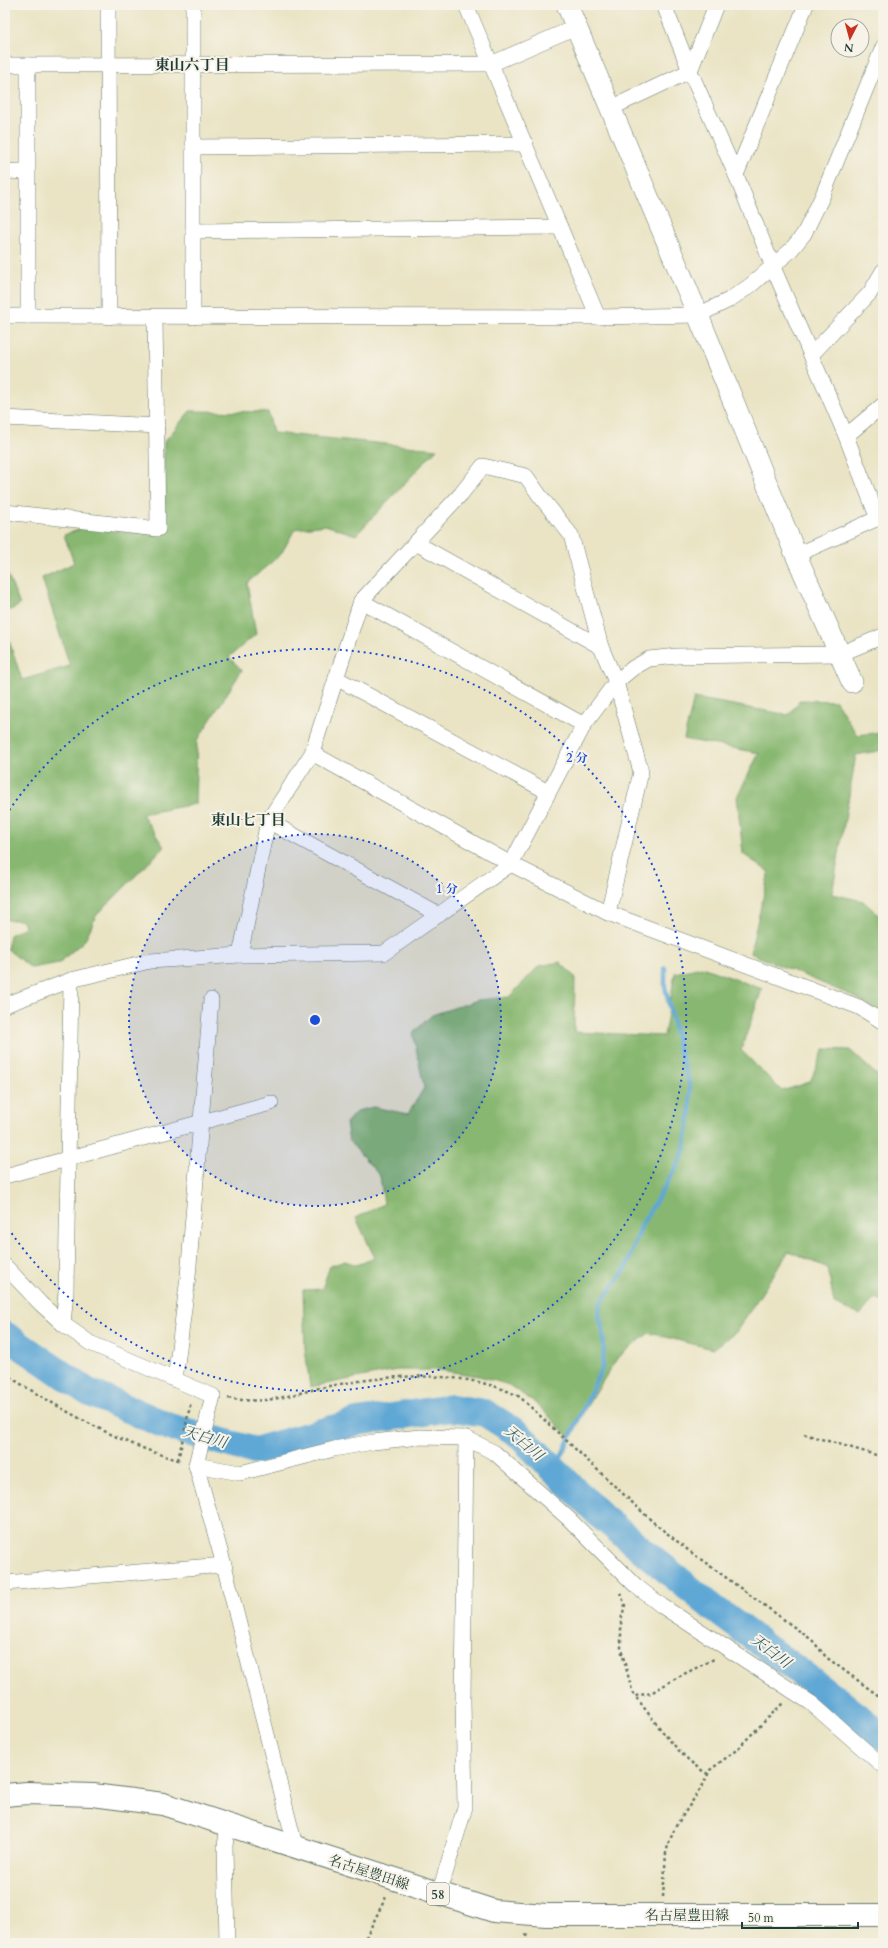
<svg xmlns="http://www.w3.org/2000/svg" width="888" height="1948" font-family="Cardo,'Noto Serif JP',serif">
	<style>
		.forest { fill: #87b770; stroke: #537a52 }
		.lines { fill: none; stroke-linecap: round; stroke-linejoin: round }
		.stream { stroke: #5ea7d5; stroke-width: 4.5 }
		.river { stroke: #5ea7d5; stroke-width: 28 }
		.street-casing { stroke: #667767; stroke-width: 16 }
		.secondary-casing { stroke: #667767; stroke-width: 22 }
		.primary-casing { stroke: #667767; stroke-width: 24 }
		.path { stroke: #667767; stroke-width: 2.5; stroke-dasharray: 3 3; stroke-linecap: butt }
		.street { stroke: #fff; stroke-width: 15 }
		.secondary { stroke: #fff; stroke-width: 21 }
		.primary { stroke: #fff; stroke-width: 22 }
		.ring { fill: none; stroke: #1d4ed8; stroke-width: 2; stroke-dasharray: 2 4 }
		.labels { text-anchor: middle; stroke-width: 4; stroke-linejoin: round; paint-order: stroke }
		.shield { fill: #f7f3e8; stroke: #60746a; stroke-width: 1 }
		.shield-label { font-size: 13px; font-weight: bold; fill: #1f3d34 }
		.street-label { font-size: 14px; fill: #1f3d34; stroke: #f7f3e8 }
		.neighbourhood-label { font-size: 15px; font-weight: bold; fill: #1f3d34; stroke: #f7f3e8 }
		.water-label { font-size: 15px; font-style: italic; fill: #325d64; stroke: #f7f3e8 }
		.centre { fill: #1d4ed8; stroke: #f7f3e8; stroke-width: 2 }
		.ring-label { font-size: 12px; text-anchor: middle; font-weight: bold; fill: #1d4ed8; stroke: #f7f3e8; stroke-width: 4; stroke-linejoin: round; paint-order: stroke }
	</style>
	<rect width="100%" height="100%" fill="#f7f3e8"/>
	<filter id="ink" filterUnits="userSpaceOnUse"><feTurbulence type="fractalNoise" baseFrequency=".025" numOctaves="2"/><feDisplacementMap in="SourceGraphic" scale="8" xChannelSelector="R" yChannelSelector="G"/><feConvolveMatrix kernelMatrix="1 2 1 2 8 2 1 2 1" color-interpolation-filters="sRGB"/></filter>
	<filter id="wash" filterUnits="userSpaceOnUse"><feTurbulence type="fractalNoise" baseFrequency=".012" numOctaves="4" result="noise"/><feDisplacementMap in="SourceGraphic" scale="16" xChannelSelector="R" yChannelSelector="G"/><feGaussianBlur stdDeviation="0.9" result="paint"/><feColorMatrix in="noise" values="0 0 0 0 0 0 0 0 0 0 0 0 0 0 0 0 0 1.4 0 .05"/><feComposite in="paint" operator="in"/></filter>
	<g filter="url(#wash)">
		<rect width="100%" height="100%" fill="#eae4c5"/>
		<g class="forest">
			<path d="M190,411L268,412L273,433L437,449L356,535L325,525L295,529L281,554L247,583L256,634L229,657L242,670L197,741L195,804L142,814L164,847L96,916L85,940L59,963L31,968L7,949L10,935L25,927L23,920H5V628L22,680L70,666L42,578L74,563L64,535L83,528L163,534L164,442Z"/>
			<path d="M5,568L20,605L5,613Z"/>
			<path d="M694,698L789,715L800,700L836,701L857,735L883,732V750L856,755L832,894L863,901L883,919V1014L853,996L750,953L769,872L743,854L737,797L759,753L684,739Z"/>
			<path d="M560,962L575,977L574,1032L664,1036L675,973L702,967L762,989L741,1050L782,1091L810,1082L824,1049L850,1050L883,1081V1302L875,1298L860,1315L834,1304L828,1268L789,1251L736,1332L713,1349L649,1333L618,1357L568,1436L538,1405L509,1385L479,1376L440,1370H397L310,1387L305,1348L303,1290L322,1289L330,1266L345,1261L357,1265L375,1258L356,1218L384,1204L380,1176L349,1141L346,1123L357,1111L373,1107L408,1114L424,1088L413,1033L432,1015L478,1000L509,997L539,966Z"/>
		</g>
		<g class="lines">
			<path class="stream" d="M555,1470L602,1368L604,1348L603,1330L599,1316L600,1304L626,1268L642,1224L676,1168L684,1151L690,1112V1087L678,1046L665,986V968"/>
			<path class="river" d="M5,1335L88,1392L170,1427L255,1451L357,1422L452,1408L485,1413L517,1433L602,1517L712,1607L836,1699L883,1737"/>
		</g>
	</g>
	<g filter="url(#ink)">
		<g class="lines">
			<g class="street-casing">
				<g id="street">
					<path d="M108,5L109,317"/>
					<path d="M466,5L598,317"/>
					<path d="M664,5L690,71L736,175L773,267L846,436L878,519"/>
					<path d="M5,65L491,64L576,27"/>
					<path d="M611,108L690,71L716,5"/>
					<path d="M193,147L526,144"/>
					<path d="M5,171L27,172"/>
					<path d="M736,175L806,5"/>
					<path d="M193,231L560,227"/>
					<path d="M5,316L598,317L698,315L729,300L751,285L790,251L804,234L822,197L883,47"/>
					<path d="M28,316V65"/>
					<path d="M193,317V5"/>
					<path d="M811,355L870,293L883,271"/>
					<path d="M5,418L157,426"/>
					<path d="M846,436L883,405"/>
					<path d="M5,512L158,529L155,317"/>
					<path d="M416,543L601,647"/>
					<path d="M796,555L883,516"/>
					<path d="M361,601L584,725"/>
					<path d="M336,678L548,792"/>
					<path d="M312,753L511,864L608,913L859,1007L883,1022"/>
					<path d="M268,821L439,915"/>
					<path d="M240,955L268,821L312,753L361,601L461,494L483,466L526,476L540,496L571,535L601,647L616,682L641,772L608,913"/>
					<path d="M5,1005L71,980L150,961L240,955L384,953L511,864L584,725L616,682L633,668L649,659L677,656L840,654L883,636"/>
					<path d="M5,1176L271,1103"/>
					<path d="M5,1266L41,1304L63,1324L90,1343L213,1396L196,1465L224,1565L296,1849"/>
					<path d="M63,1324L66,1292L71,980"/>
					<path d="M175,1380L188,1277L211,1000"/>
					<path d="M196,1465L240,1473L334,1449L373,1442L420,1437L466,1438L495,1453L513,1469L569,1519L636,1586L662,1606L811,1703L883,1766"/>
					<path d="M5,1583L224,1565"/>
					<path d="M439,1894L465,1807L463,1701L466,1438"/>
					<path d="M227,1943L225,1846L228,1826"/>
				</g>
			</g>
			<g class="secondary-casing">
				<path id="secondary" d="M567,5L698,315L796,555L852,682"/>
			</g>
			<g class="primary-casing">
				<path id="primary" d="M5,1795L27,1793L93,1795L163,1804L494,1911L546,1915H883"/>
			</g>
			<g class="path">
				<path d="M5,1374C57,1407 123,1446 182,1461"/>
				<path d="M228,1398C266,1405 285,1396 320,1388C382,1375 464,1367 520,1397L653,1522L688,1550L812,1640L826,1657L883,1699"/>
				<path d="M804,1434L883,1457"/>
				<path d="M178,1460L191,1402"/>
				<path d="M620,1593L625,1605L621,1620V1649L633,1694L635,1696"/>
				<path d="M708,1774C681,1760 654,1720 635,1696L651,1693L678,1677L716,1658"/>
				<path d="M663,1897L666,1853L669,1842L676,1826L703,1785L710,1770L735,1751L784,1702"/>
				<path d="M363,1943L387,1895"/>
				<path d="M525,1943L527,1932"/>
			</g>
			<use href="#street" class="street"/>
			<use href="#secondary" class="secondary"/>
			<use href="#primary" class="primary"/>
		</g>
	</g>
	<circle cx="315" cy="1020" r="186" fill="#1d4ed8" fill-opacity=".12"/>
	<g class="ring">
		<circle cx="315" cy="1020" r="186"/>
		<path d="M6 815A371 371 0 1 1 6 1225"/>
	</g>
	<g class="labels">
		<rect class="shield" x="427" y="1883" width="22" height="22" rx="3"/>
		<g class="shield-label">
			<text x="438" y="1899">58</text>
		</g>
		<g class="street-label">
			<text transform="translate(369 1872) rotate(18)" y="5">名古屋豊田線</text>
			<text x="687" y="1920">名古屋豊田線</text>
		</g>
		<g class="neighbourhood-label">
			<text x="192" y="70">東山六丁目</text>
			<text x="248" y="825">東山七丁目</text>
		</g>
		<g class="water-label">
			<text transform="translate(205 1437) rotate(16)" y="5">天白川</text>
			<text transform="translate(524 1443) rotate(40)" y="5">天白川</text>
			<text transform="translate(771 1651) rotate(37)" y="5">天白川</text>
		</g>
	</g>
	<circle cx="315" cy="1020" r="6" class="centre"/>
	<g class="ring-label">
		<text x="577" y="762">2 分</text>
		<text x="447" y="893">1 分</text>
	</g>
	<rect width="888" height="1948" fill="none" stroke="#f7f3e8" stroke-width="20"/>
	<g transform="translate(850 38) rotate(186)"><circle r="19" fill="#f7f3e8" stroke="#a1aaa0"/>
	<path d="M0-3L7 15L0 10L-7 15Z" fill="#c8321e"/>
	<text y="-6" font-size="11" font-weight="bold" text-anchor="middle" fill="#1f3d34">N</text>
	</g>
	<path d="M742 1922v6h116v-6" fill="none" stroke="#1f3d34" stroke-width="2"/>
	<text x="748" y="1922" font-size="12" fill="#1f3d34" stroke="#f7f3e8" stroke-width="3" paint-order="stroke">50 m</text>
</svg>
